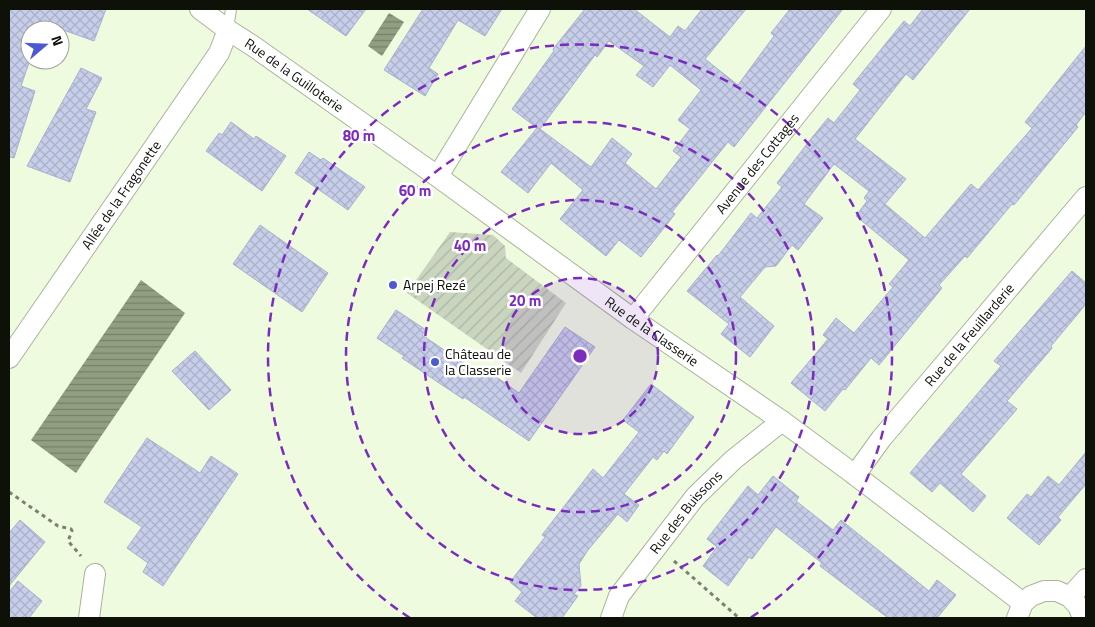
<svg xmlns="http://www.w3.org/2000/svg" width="1095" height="627" font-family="'Titillium Web',sans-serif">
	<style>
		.garden { fill: url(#garden-furrows) }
		.water { fill: url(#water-rules) }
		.building { fill: url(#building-cross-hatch); stroke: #a9b0cc; fill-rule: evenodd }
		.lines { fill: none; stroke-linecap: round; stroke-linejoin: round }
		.service-casing { stroke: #a8b59a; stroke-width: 12 }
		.minor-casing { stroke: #a8b59a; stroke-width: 22 }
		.path { stroke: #79816f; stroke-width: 3; stroke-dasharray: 4 4; stroke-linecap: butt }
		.service { stroke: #fff; stroke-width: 10 }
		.minor { stroke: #fff; stroke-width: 20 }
		.ring { fill: none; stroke: #7b2cbf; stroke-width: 2.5; stroke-dasharray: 9 6 }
		.poi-dot { fill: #4d59cf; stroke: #fff; stroke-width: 2 }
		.labels { text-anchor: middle; stroke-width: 5; stroke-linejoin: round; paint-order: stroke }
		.street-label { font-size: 14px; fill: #0d1108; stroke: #fff }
		.poi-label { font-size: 14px; fill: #0d1108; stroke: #fff; text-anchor: start }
		.centre { fill: #7b2cbf; stroke: #fff; stroke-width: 2.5 }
		.ring-label { font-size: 15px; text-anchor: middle; font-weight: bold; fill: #7b2cbf; stroke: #fff; stroke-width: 5; stroke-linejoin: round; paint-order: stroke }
	</style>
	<defs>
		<pattern id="garden-furrows" width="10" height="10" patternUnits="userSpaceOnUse" patternTransform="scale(1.25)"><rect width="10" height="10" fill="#cad5bf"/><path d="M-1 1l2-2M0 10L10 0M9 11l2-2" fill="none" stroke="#acb6a3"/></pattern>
		<pattern id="water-rules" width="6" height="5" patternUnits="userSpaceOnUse" patternTransform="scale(1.25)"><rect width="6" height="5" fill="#919f81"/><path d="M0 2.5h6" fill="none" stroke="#758068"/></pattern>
		<pattern id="building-cross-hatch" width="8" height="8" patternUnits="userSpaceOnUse" patternTransform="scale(1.25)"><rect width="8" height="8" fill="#c7ceea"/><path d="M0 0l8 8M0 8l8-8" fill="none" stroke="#aab0c7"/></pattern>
	</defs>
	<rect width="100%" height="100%" fill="#eefbdf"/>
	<path class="garden" d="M450,232L493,235L505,246L506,258L566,303L521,373L407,293Z"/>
	<g class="water">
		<path d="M389,13L404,22L382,56L368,46Z"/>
		<path d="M141,280L185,313L76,473L31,440Z"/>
	</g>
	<g class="building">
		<path d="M9,9H106L94,41L44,23L42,30H30V60L21,86L35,91L14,158L9,157Z"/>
		<path d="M307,9H366L346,36Z"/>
		<path d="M423,9H502L485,36L458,20L429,68L438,74L425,96L384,70Z"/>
		<path d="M585,9H634L670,37L678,26L685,31L702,9H746L705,59L738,85L774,36L771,33L790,9H843L734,147L728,142L672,212L675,214L641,257L619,240L606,256L560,219L583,190L551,163L528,193L501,172L537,128L512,109L554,51L553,49ZM609,41L644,66L636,75L653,87L670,65L701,90L678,120L690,129L673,151L681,157L656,189L625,163L632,154L612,138L591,167L540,129L595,55L597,57Z"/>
		<path d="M923,9H970L913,80L906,74L855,139L906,179L885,204L925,238L971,184L978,190L1032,128L1025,122L1086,46V112L1076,125L1078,127L1014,205L1012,204L967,258L965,256L939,285L942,288L879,365L871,358L845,390L843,389L825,411L791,383L828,339L823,335L836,318L854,333L893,287L889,284L909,260L856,216L867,201L864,198L869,191L834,164L804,204L823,218L798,250L792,245L776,266L765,267L740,297L774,326L750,357L721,334L729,324L687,291L717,255L718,256L751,213L757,218L782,187L777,183L810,140L828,118L834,123L860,90L853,84L904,21L910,26Z"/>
		<path d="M81,68L102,78L86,109L96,112L70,182L27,166Z"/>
		<path d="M231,122L254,139L256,136L286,156L262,191L206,151L219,133L222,135Z"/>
		<path d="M309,152L321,160L323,158L365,187L348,210L295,173Z"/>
		<path d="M260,225L328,273L302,312L233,264Z"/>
		<path d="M1072,271L1086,283V304L1051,346L1052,348L1007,401L1017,409L961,474L986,496L973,512L940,483L932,492L910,473L1001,366L994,361Z"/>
		<path d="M396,310L426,330L422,335L477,372L481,366L519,393L565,327L595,347L529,441L464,397L463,399L402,358L404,356L377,338Z"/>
		<path d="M195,351L231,390L209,410L172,371Z"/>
		<path d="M651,384L694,417L667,454L664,451L657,460L653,457L624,494L639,505L627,522L618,514L588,550L579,564L581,586L574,594L578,596L562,618H537L515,601L522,592L510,582L545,537L542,535L593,469L603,478L639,432L623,420Z"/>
		<path d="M147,438L200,473L211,456L238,474L163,586L143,572L148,563L127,548L142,527L104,502Z"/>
		<path d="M1086,452V484L1058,517L1061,520L1039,545L1007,518L1027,494L1031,497L1048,476L1059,485Z"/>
		<path d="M773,476L799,497L796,501L833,530L841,520L929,591L937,580L956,595L937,618H888L820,566L822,563L776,527L752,559L749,557L728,586L703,566L717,547L707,539L748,486L758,495Z"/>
		<path d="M20,520L45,542L9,586V533Z"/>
		<path d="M18,581L42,601L29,618H9V592Z"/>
	</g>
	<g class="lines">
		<g class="service-casing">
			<path id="service" d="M228,30L231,9"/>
		</g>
		<g class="minor-casing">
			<g id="minor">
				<path id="s1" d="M200,9L228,30L253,46L430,171L633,319L782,421L855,475L1023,603"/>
				<path d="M438,176L540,9"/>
				<path id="s2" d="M633,319L881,9"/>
				<path id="s3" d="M9,358L219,53L228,30"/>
				<path id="s4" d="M855,475L881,439L1086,197"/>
				<path d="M1070,597L1086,579"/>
				<path d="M89,618L95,574"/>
				<path id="s5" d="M611,618L619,596L695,497L733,460L782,421"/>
				<path d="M1017,618L1023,603L1031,596L1044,591H1057L1070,597L1078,606L1083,618"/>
			</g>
		</g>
		<g class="path">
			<path d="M9,492L58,526L71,529L72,531L68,541L81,556"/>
			<path d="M674,561L739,618"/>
		</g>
		<use href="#service" class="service"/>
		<use href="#minor" class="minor"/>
	</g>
	<circle cx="580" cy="356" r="78" fill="#7b2cbf" fill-opacity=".12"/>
	<g class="ring">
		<circle cx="580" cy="356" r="78"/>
		<circle cx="580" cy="356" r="156"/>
		<circle cx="580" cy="356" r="234"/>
		<path d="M410 618A312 312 0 1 1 750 618"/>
	</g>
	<g class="poi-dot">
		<circle cx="393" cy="285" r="5"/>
		<circle cx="435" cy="362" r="5"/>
	</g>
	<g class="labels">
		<g class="street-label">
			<text dy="5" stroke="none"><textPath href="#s1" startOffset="115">Rue de la Guilloterie</textPath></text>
			<text dy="5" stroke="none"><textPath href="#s2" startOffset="199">Avenue des Cottages</textPath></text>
			<text dy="5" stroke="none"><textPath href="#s3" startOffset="198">Allée de la Fragonette</textPath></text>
			<text dy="5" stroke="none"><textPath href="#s1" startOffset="555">Rue de la Classerie</textPath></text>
			<text dy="5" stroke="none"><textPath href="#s4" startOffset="181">Rue de la Feuillarderie</textPath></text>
			<text dy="5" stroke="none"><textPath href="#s5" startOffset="131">Rue des Buissons</textPath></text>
		</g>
		<g class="poi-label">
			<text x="403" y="290">Arpej Rezé</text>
			<text x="445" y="359">Château de<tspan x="445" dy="16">la Classerie</tspan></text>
		</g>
	</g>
	<circle cx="580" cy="356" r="8" class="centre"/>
	<g class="ring-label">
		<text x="359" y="141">80 m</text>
		<text x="415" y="196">60 m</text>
		<text x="470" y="251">40 m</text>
		<text x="525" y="306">20 m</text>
	</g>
	<rect width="1095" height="627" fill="none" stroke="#0d1108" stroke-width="20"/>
	<g transform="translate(45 45) rotate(71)"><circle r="24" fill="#ffffff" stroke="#9ea09c"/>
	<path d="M0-4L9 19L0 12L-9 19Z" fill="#4d59cf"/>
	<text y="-8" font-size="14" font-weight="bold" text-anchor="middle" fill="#0d1108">N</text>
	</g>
</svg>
